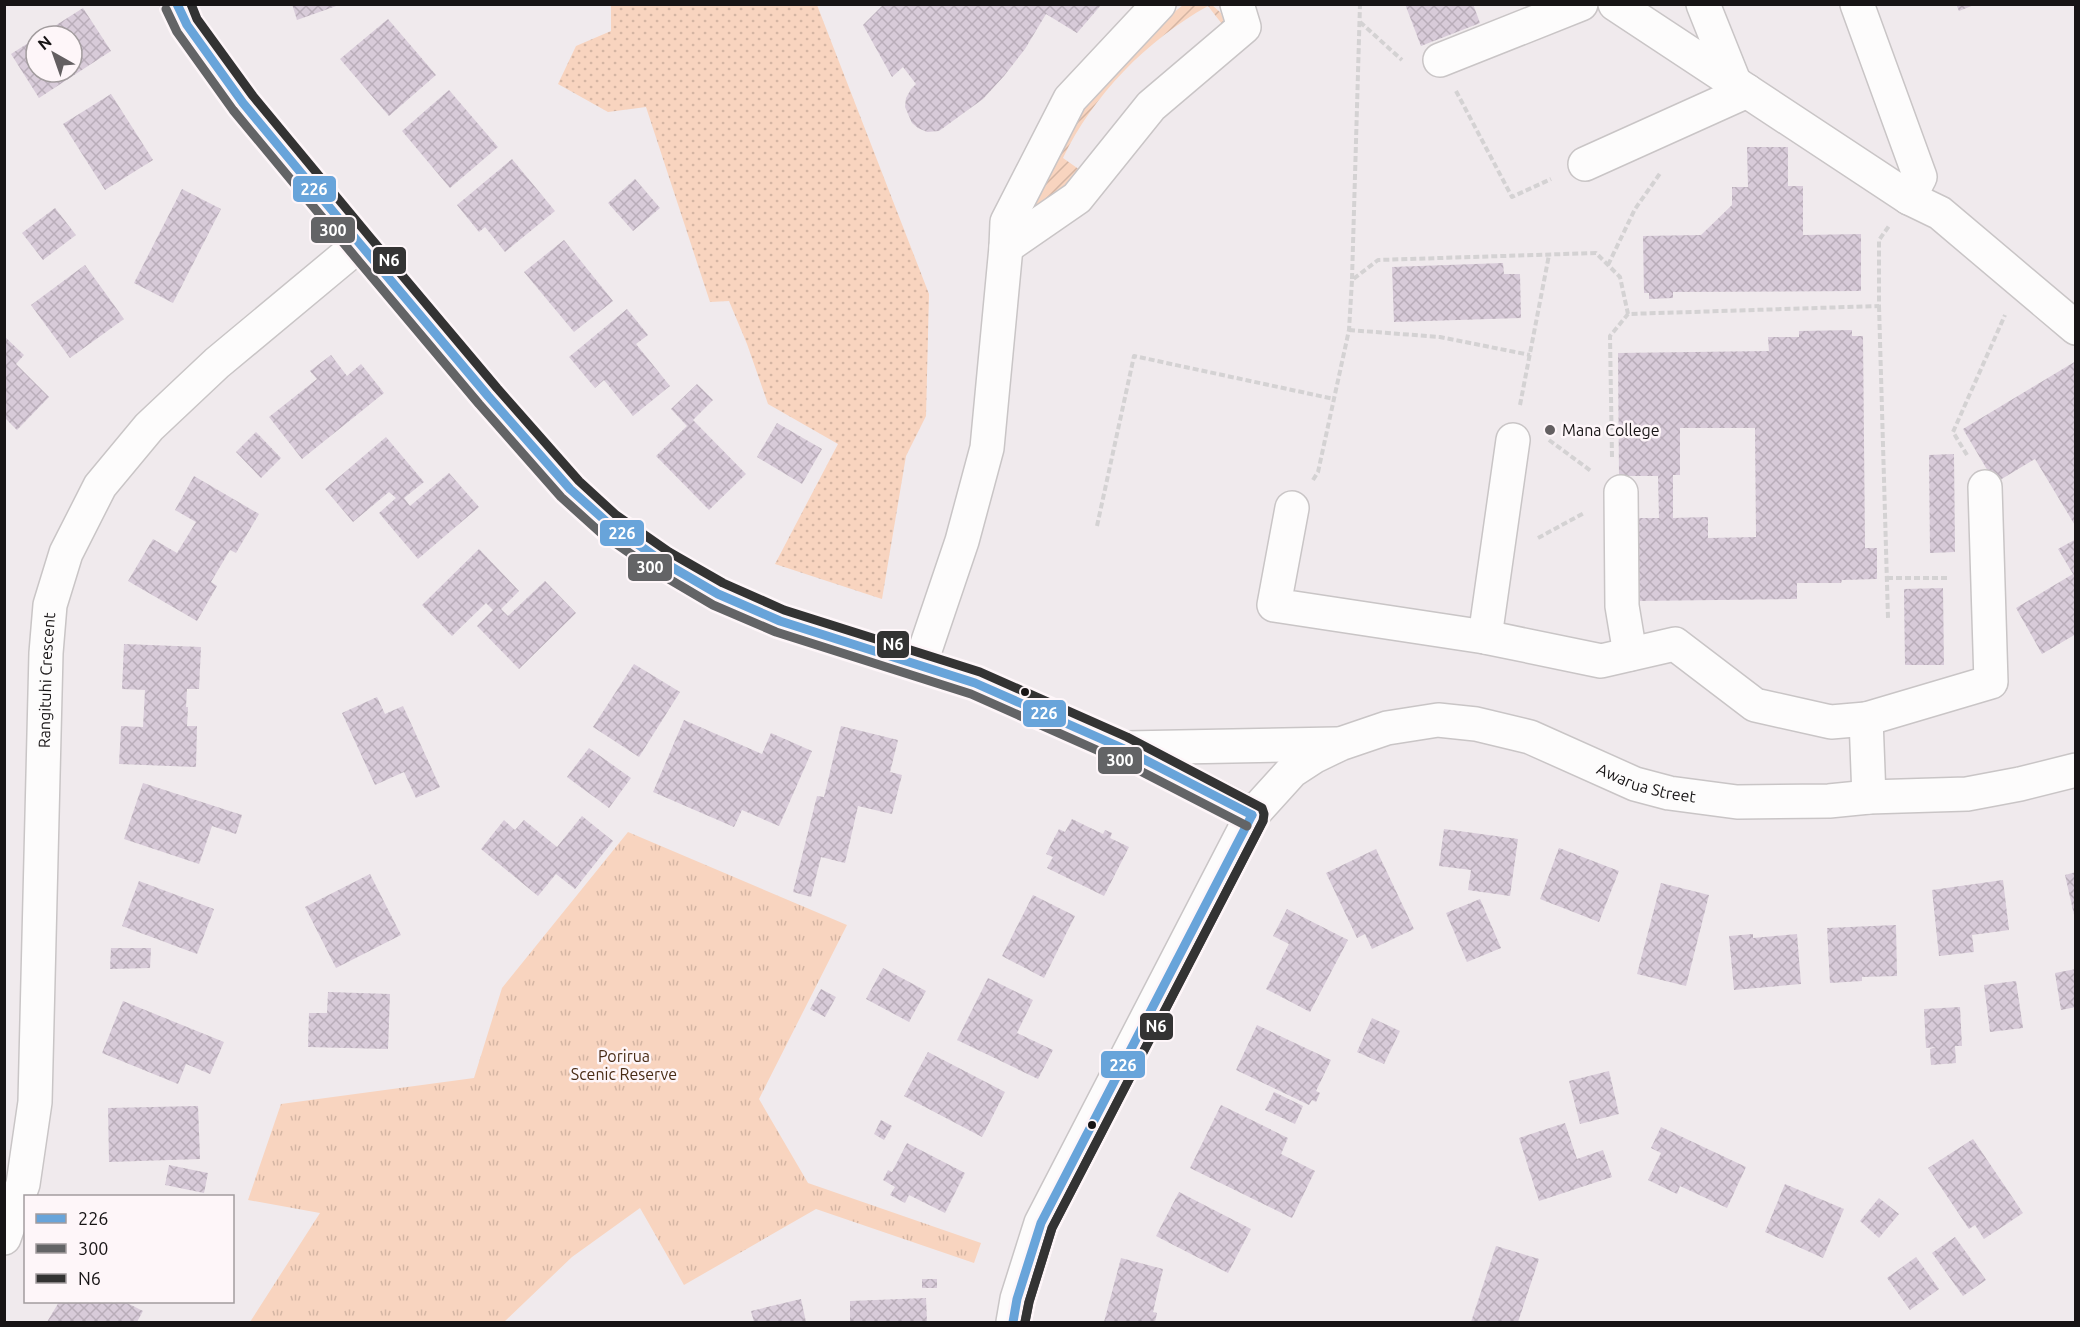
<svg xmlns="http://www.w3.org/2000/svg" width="2080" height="1327" font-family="Ubuntu,sans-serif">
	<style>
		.grass { fill: url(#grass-dots) }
		.park { fill: url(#park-tufts) }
		.garden { fill: url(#garden-furrows) }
		.building { fill: url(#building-cross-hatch); fill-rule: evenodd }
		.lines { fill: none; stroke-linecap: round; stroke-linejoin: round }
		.minor-casing { stroke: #c9c5c6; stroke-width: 36 }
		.path { stroke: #d4d2d3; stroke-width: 4; stroke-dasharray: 6 3; stroke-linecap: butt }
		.minor { stroke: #fdfcfc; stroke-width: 33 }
		.bus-1-casing { stroke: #fef6f9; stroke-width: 14 }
		.bus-2-casing { stroke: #fef6f9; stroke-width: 14 }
		.bus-3-casing { stroke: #fef6f9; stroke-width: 14 }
		.bus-1 { stroke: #68a4da; stroke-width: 9 }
		.bus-2 { stroke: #636466; stroke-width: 9 }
		.bus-3 { stroke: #333; stroke-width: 9 }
		.poi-dot { fill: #635f61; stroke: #fef6f9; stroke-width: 2 }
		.bus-dot { fill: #171415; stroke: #fef6f9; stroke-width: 2 }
		.labels { text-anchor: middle; stroke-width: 5; stroke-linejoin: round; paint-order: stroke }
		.poi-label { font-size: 16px; fill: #171415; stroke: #fef6f9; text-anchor: start }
		.street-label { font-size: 16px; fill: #171415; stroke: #fef6f9 }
		.park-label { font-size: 16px; fill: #482b15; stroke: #fef6f9 }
		.line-badge { stroke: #fef6f9; stroke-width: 2 }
		.badge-label { font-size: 16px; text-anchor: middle; font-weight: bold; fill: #fff }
	</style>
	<defs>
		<pattern id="grass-dots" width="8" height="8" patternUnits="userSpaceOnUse" patternTransform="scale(1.5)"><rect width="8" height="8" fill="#f8d4bf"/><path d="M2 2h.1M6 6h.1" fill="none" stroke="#d4b5a3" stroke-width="1.8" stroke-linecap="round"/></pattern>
		<pattern id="park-tufts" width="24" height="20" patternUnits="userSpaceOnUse" patternTransform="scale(1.5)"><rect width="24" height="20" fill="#f8d4bf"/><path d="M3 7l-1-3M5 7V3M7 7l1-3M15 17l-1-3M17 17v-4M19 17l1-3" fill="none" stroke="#d4b5a3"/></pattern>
		<pattern id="garden-furrows" width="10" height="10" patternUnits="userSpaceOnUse" patternTransform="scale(1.5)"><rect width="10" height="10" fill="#f8d4bf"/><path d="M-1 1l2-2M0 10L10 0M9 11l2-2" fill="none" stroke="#d4b5a3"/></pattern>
		<pattern id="building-cross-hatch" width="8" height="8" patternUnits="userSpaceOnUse" patternTransform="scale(1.5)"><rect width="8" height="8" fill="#d8cbd9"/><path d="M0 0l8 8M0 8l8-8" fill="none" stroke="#b9adb9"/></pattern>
	</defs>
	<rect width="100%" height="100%" fill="#f0eaed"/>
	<path class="grass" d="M611,5H817L929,294L926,416L906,456L882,599L775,564L838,444L768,404L747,344L729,301L710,302L646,107L608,112L558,84L576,46L611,31Z"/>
	<path class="park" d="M628,832L847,925L759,1099L808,1183L981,1243L974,1263L816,1209L684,1285L640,1208L572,1257L504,1322H250L320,1213L248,1200L281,1104L474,1078L502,988Z"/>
	<path class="garden" d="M1183,5H1212L1221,13L1224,22L1222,24L1208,6C1147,40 1093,95 1063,158L1080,170L1082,176L1032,215L1031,193L1068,124L1152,30Z"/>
	<g class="building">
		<path d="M292,4H339V5L297,20Z"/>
		<path d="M884,4H1102L1077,33L1046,14L1025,49L1004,76L983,99L939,131L927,132L918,128L912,123L905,107L906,98L911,89L916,84L903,67L892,77L863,25Z"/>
		<path d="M1405,4H1473L1480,23L1421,46Z"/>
		<path d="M1956,4H1974V5L1959,11Z"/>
		<path d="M83,8L111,51L39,98L11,54L36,38V72H72V36H39Z"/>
		<path d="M388,19L436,75L389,116L340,59Z"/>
		<path d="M449,90L498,147L450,188L402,131Z"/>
		<path d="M111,94L153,160L105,190L63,124Z"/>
		<path d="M1747,147H1788V186H1803V235L1861,234V291L1673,292V298L1649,299V293H1644L1643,236L1701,235L1732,205V187H1748Z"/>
		<path d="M512,159L555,211L505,252L485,227L479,232L457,205Z"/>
		<path d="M635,179L660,208L633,231L608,203Z"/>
		<path d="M182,189L221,209L173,303L134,283Z"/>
		<path d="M55,208L76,235L43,260L22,233Z"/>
		<path d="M564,240L613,301L574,332L524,272Z"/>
		<path d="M1503,263L1504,274H1520L1521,318L1394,322L1392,267Z"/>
		<path d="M85,265L124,319L70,358L31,305Z"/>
		<path d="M627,309L648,335L636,344L670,386L633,416L604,380L595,388L569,357Z"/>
		<path d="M1852,330V336H1863L1865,548H1877V579L1842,580L1841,583H1797V599L1636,601L1635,518H1659L1658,476H1619L1618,353L1769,351L1768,337H1799V331ZM1680,428H1755L1756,537L1708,538V517L1673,518V475H1680Z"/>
		<path d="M4,336L24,355L16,364L49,397L17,430L4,417Z"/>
		<path d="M331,355L347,376L361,364L384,393L302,459L269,417L317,379L310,371Z"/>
		<path d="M2076,361V527L2035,459L1995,483L1963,429Z"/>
		<path d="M697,384L713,400L693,420L746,474L709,510L656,456L687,426L671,409Z"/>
		<path d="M777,423L822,449L802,484L757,457Z"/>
		<path d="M256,432L281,458L261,478L236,452Z"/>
		<path d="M386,437L424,482L404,498L410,506L449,473L479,507L418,559L379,513L396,498L389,492L353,522L325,489Z"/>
		<path d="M1954,454L1955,552L1930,553L1929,455Z"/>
		<path d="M194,476L259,514L236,553L230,550L211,582L217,586L197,621L128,581L153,539L177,553L196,522L175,510Z"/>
		<path d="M2076,539V634L2042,654L2016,608L2073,574L2058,549Z"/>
		<path d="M479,549L519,591L501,609L508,616L545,581L576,613L519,669L477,626L493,610L486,603L452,636L422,605Z"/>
		<path d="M1943,588L1944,665H1905L1904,589Z"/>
		<path d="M124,644L201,647L199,689H187L186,707H188L187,726H197L196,767L119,764L121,726L143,727L145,690L122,689Z"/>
		<path d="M634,664L680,692L639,757L593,727Z"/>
		<path d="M377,697L385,714L403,706L440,787L416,798L404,772L375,785L342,713Z"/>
		<path d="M684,720L762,754L771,733L812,751L779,826L742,810L734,827L653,792Z"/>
		<path d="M841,726L898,740L890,772L902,775L892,814L858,806L845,863L821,857L811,897L793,892L817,796L824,797Z"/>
		<path d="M589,748L631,778L609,808L567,777Z"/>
		<path d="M143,783L242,815L236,834L212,826L199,864L124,839Z"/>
		<path d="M582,816L613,841L575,889L556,874L538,896L481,849L504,820L515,830L524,820L557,847Z"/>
		<path d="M1072,819L1103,834L1105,830L1112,833L1110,838L1129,847L1104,896L1047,868L1053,857L1046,854L1059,829L1065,832Z"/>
		<path d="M1444,829L1518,839L1510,896L1468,890L1471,870L1439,866Z"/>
		<path d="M1559,848L1619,871L1599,922L1540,899Z"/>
		<path d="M1376,849L1414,929L1372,949L1365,934L1357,938L1326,873Z"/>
		<path d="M2076,872V918L2075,919L2065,875Z"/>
		<path d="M370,874L401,935L336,968L305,907Z"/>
		<path d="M2003,880L2009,930L1972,935L1974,952L1939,956L1932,890Z"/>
		<path d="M139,881L214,909L197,954L122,926Z"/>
		<path d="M1661,883L1709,895L1686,986L1637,974Z"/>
		<path d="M1033,895L1075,916L1044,978L1002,956Z"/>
		<path d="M1480,899L1501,948L1467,962L1446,913Z"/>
		<path d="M1287,909L1348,940L1310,1012L1266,989L1289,944L1273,936Z"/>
		<path d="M1896,925L1897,976L1862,977V981L1830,983L1827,928Z"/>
		<path d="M1753,934V938L1797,934L1801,984L1734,990L1729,936Z"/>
		<path d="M111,948H151L150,968L110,969Z"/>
		<path d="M883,968L926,991L909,1022L866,999Z"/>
		<path d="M2076,969V1007L2061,1010L2055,973Z"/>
		<path d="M988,978L1033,1000L1017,1033L1053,1050L1038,1079L957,1040Z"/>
		<path d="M2016,981L2023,1028L1990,1032L1984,985Z"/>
		<path d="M821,989L836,997L825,1017L810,1009Z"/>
		<path d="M328,992L390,994L388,1049L308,1047L309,1013H327Z"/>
		<path d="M123,1001L224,1042L210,1074L186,1064L178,1084L102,1053Z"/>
		<path d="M1960,1007L1962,1046H1955L1956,1063L1931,1065L1930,1049L1936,1047L1926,1048L1924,1009Z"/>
		<path d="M1372,1018L1400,1031L1384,1064L1357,1052Z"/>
		<path d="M1257,1025L1331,1060L1316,1091L1320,1093L1316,1102L1312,1100L1309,1105L1236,1070Z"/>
		<path d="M928,1052L1005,1092L982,1137L904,1096Z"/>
		<path d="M1609,1071L1619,1114L1580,1124L1569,1081Z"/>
		<path d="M1274,1092L1303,1106L1295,1124L1265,1110Z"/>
		<path d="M1221,1105L1288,1138L1281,1154L1315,1171L1292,1218L1190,1168Z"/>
		<path d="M198,1106L200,1159L109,1162L108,1108Z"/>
		<path d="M881,1120L892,1126L884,1140L874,1134Z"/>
		<path d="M1565,1123L1577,1159L1603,1150L1612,1177L1539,1201L1519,1138Z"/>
		<path d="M1661,1127L1746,1167L1727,1208L1680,1186L1677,1194L1648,1180L1661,1153L1651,1148Z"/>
		<path d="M1973,1139L2023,1213L1984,1239L1975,1225L1969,1229L1928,1168Z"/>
		<path d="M907,1143L965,1173L945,1213L909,1195L905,1203L890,1195L895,1187L883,1180L888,1170L892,1172Z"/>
		<path d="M169,1165L208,1173L204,1193L165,1185Z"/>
		<path d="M1785,1184L1844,1209L1823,1258L1765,1232Z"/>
		<path d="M1179,1192L1251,1229L1228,1273L1156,1236Z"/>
		<path d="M1879,1198L1899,1214L1879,1238L1860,1221Z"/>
		<path d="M1955,1237L1986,1280L1963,1296L1932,1253Z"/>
		<path d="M1496,1246L1539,1259L1518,1322H1471Z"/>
		<path d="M1916,1257L1939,1289L1910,1310L1887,1278Z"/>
		<path d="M1121,1258L1163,1269L1153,1312L1157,1313L1155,1322H1104Z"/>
		<rect x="922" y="1279" width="15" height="9"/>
		<path d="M926,1298L927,1322H850V1301Z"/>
		<path d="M801,1299L806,1322H754L751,1311Z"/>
		<path d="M59,1302H125L143,1311L137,1322H47Z"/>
	</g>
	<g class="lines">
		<g class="minor-casing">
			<g id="minor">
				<path d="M177,4L187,25L243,103L360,244L488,396L570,489L609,524L663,562L718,594L780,621L975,683L1122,748L1252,815"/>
				<path d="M1615,4L1909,198L1920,177L1857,4"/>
				<path d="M1703,4L1735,84"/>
				<path d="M1440,60L1581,4"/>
				<path d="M1585,164L1747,91"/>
				<path d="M1909,198L1940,213L2076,328"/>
				<path d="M1006,247L1077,198L1151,106L1244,27L1237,4"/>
				<path d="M1621,492L1622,606L1630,654"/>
				<path d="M1292,508L1274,605L1485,637L1601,661L1675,644L1755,705L1831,722L1866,719L1869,797"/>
				<path d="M1485,637L1513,440"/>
				<path d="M920,665L962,541L987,448L1006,247L1007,222L1070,99L1159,4"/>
				<path d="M1866,719L1991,682L1985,487"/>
				<path d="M1126,748L1336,744"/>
				<path id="s1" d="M4,1238L23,1184L35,1102L46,653L50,605L66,553L100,486L149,427L217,363L360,244"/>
				<path id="s2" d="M1013,1322L1017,1299L1041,1223L1252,815L1292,771L1315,756L1340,744L1387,728L1438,720L1476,724L1530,737L1635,784L1669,793L1737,802L1829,801L1869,797L1967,794L2020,784L2076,770"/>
			</g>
		</g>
		<g class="path">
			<path d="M1360,22L1402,60"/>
			<path d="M1456,91L1512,197L1551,179"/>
			<path d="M1608,265L1635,209L1661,172"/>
			<path d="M1352,279L1360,4"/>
			<path d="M1879,306L1888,618"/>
			<path d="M1349,330L1440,337L1530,355"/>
			<path d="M1520,405L1549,255"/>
			<path d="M1549,440L1591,471"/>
			<path d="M1967,455L1953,432L2005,315"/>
			<path d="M1612,457L1610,336L1628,314L1879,306V240L1889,226"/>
			<path d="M1313,480L1318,472L1349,330L1352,280L1378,260L1596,253L1620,277L1628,314"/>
			<path d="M1097,526L1134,356L1334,399"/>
			<path d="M1538,538L1584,513"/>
			<path d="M1887,578H1950"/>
		</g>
		<use href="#minor" class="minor"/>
		<g class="bus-1-casing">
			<g id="bus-1">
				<path d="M177,4L187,25L243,103L360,244L488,396L570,489L609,524L663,562L718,594L780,621L975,683L1122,748L1252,815"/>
				<path d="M1013,1322L1017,1299L1041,1223L1252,815"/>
			</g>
		</g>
		<g class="bus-2-casing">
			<g id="bus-2">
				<path d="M166,9L177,32L233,110L351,252L479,404L561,497L602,534L657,572L713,605L776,632L971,694L1117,759L1247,826"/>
				<path d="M1025,1322L1029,1302L1052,1228L1263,821"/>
			</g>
		</g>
		<g class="bus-3-casing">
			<path id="bus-3" d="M191,4L197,19L253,96L369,236L497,388L579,481L616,515L669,552L723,583L784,610L980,672L1127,737L1262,808L1264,814L1263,821L1052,1228L1029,1302L1025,1322"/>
		</g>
		<use href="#bus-1" class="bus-1"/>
		<use href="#bus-2" class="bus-2"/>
		<use href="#bus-3" class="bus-3"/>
	</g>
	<circle class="poi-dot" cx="1550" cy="430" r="6"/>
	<g class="bus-dot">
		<circle cx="1025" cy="692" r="5"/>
		<circle cx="1092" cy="1125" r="5"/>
	</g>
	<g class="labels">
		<g class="poi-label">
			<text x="1562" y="436">Mana College</text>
		</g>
		<g class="street-label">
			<text dy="6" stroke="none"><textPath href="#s1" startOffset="562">Rangituhi Crescent</textPath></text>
			<text dy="6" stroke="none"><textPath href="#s2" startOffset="998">Awarua Street</textPath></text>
		</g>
		<g class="park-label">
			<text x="624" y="1062">Porirua<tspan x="624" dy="18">Scenic Reserve</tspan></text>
		</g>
	</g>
	<g class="line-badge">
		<rect x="292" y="175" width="45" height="28" rx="6" fill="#68a4da"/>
		<rect x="310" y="216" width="46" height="28" rx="6" fill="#636466"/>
		<rect x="372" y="246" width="35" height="29" rx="6" fill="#333"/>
		<rect x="599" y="519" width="46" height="28" rx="6" fill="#68a4da"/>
		<rect x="627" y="553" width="46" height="29" rx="6" fill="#636466"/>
		<rect x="876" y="630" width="34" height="29" rx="6" fill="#333"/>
		<rect x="1022" y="699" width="45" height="29" rx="6" fill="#68a4da"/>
		<rect x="1097" y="746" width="46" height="29" rx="6" fill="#636466"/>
		<rect x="1139" y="1012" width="35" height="29" rx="6" fill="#333"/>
		<rect x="1100" y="1050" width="46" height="29" rx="6" fill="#68a4da"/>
	</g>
	<g class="badge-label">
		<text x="314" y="195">226</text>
		<text x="333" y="236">300</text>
		<text x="389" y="266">N6</text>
		<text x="622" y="539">226</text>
		<text x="650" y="573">300</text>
		<text x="893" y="650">N6</text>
		<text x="1044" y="719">226</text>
		<text x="1120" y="766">300</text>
		<text x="1156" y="1032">N6</text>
		<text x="1123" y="1071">226</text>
	</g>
	<rect width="2080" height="1327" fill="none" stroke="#171415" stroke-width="12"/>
	<rect x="24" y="1195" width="210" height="108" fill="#fef6f9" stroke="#a29c9e" stroke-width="1.5"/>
	<rect x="36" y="1214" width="30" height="9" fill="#68a4da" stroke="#a29c9e" stroke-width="1.5"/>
	<text x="78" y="1225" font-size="18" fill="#171415">226</text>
	<rect x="36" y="1244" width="30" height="9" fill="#636466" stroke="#a29c9e" stroke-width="1.5"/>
	<text x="78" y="1255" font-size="18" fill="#171415">300</text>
	<rect x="36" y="1274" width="30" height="9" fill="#333333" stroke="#a29c9e" stroke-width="1.5"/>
	<text x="78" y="1285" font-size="18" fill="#171415">N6</text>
	<g transform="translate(54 54) rotate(320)"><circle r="28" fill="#fef6f9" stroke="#a29c9e" stroke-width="1.5"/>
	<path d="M0-4.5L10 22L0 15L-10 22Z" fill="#635f61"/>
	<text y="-9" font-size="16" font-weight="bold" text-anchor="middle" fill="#171415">N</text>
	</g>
</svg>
